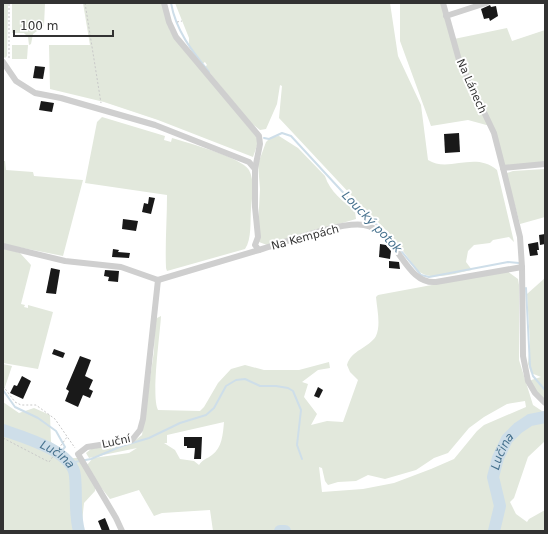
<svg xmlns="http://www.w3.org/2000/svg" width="548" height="534" font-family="'DejaVu Sans',sans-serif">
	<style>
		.green { fill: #e2e8dc; fill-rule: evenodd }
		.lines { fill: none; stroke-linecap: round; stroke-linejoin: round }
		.stream { stroke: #cedee9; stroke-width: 2 }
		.river { stroke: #cedee9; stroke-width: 12 }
		.building { fill: #191919 }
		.path { stroke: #c9c9c9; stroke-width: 1; stroke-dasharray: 2 2; stroke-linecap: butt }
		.minor { stroke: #cfcfcf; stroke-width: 6 }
		.labels { text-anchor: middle; stroke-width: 4; stroke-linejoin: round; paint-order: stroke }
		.street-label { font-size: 11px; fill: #323232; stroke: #fff }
		.water-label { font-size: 12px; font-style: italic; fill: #47728e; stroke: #fff }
	</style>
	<rect width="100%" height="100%" fill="#fff"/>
	<g class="green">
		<path d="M3,3H8L7,56L5,58L3,56Z"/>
		<path d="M12,3H45L44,26L33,34L31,44L29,45L28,37L24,33H12Z"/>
		<path d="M83,3H162L170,31L259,140L253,157L158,120L104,102L50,89L49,45H90Z"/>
		<path d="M175,3H390L398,56L421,105L428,160C448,173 475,151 497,170L514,242L509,237L493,240L490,243L474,245L468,251L466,262L472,270C455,273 433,282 418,271L391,235L352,196L279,118L282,86L280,85L277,104L266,129L260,130L251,123L205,67L207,65L205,62L202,64L189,47V38Z"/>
		<path d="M400,3H444L454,39L507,28L512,41L545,30V164L503,168L490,126L468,120L431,126L400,41Z"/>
		<path d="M12,45H28L27,59H12Z"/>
		<path d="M102,117L165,136L164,140L171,142L172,138C188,143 241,157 249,170C255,181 252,197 251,209C250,221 252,239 245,249L167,271L166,268C165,243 167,220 167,195L85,183L97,122Z"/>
		<path d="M279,136L298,148L325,176C330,192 343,201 355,211L356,219L267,245L259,242L258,227L260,189L258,164L266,142L271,137Z"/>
		<path d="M3,161H5L6,170L33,172L34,176L83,180L63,256L3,244Z"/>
		<path d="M545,169V217L520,224L507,177V173L513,171Z"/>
		<path d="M3,248L20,253L31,265L21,304L25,305L24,307L28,308V305L53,312L38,369L3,363Z"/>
		<path d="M507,271L518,279L519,285V360L533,405L545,413V441L528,457L514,498L510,502L516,514L527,522L529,519L545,510V531H213L210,510L162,513L154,516L139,490L110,499L96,481L95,491L84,503L81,531H3V402L19,413L34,408L50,415L51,442L68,458H78L87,465L93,458L129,453L137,448L89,458L86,453L91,449L134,441L142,435L154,351L155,319L161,316C160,335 151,396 158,410L200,411L204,407L218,383L231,369L245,365L264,370H299L329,362L330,368L318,370L302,382L308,384L304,397L317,414L311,425L327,421L343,422L358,380L350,372L347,365C351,350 369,348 376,336C381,325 377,309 376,297L378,295ZM525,401L526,407L484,425L477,431L454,459L431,469L394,483L363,489L322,492L319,467L322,468L325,481L328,485L338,482L356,481L368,475L385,479L416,470L434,458L448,453L469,428L484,417L507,404ZM224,422C223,434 222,448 212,455C207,459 203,459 199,465L194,461L180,459L175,450L164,443H167V435Z"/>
		<path d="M545,278V403L528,381L541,377L531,373L528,364L530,342L527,294Z"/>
		<path d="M3,364L12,366L3,393Z"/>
	</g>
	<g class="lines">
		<g class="stream">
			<path d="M171,3C176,31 192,51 209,72"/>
			<path d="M264,138L269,139L282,133L291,136L350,200L388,235L421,275L429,277L508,262L519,263"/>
			<path d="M526,288L530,366L533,376L545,390"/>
			<path d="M3,390L15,407L38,418L56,431L65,447L59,454"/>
			<path d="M69,463L91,459L122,446L149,438L180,423L206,415L214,408L226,386L236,380L245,379L260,386H276L288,388L293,391L301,410L297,445L302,459"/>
		</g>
		<g class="river">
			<path id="s1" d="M3,430C23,437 73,451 75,476C77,495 74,513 79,531"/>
			<path d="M280,531H285"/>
			<path id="s2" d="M494,531L500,506L493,477L498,458L507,439L518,428L530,420L545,417"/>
		</g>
	</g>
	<g class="building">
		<path d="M490,5L491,7L496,6L498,16L490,21L489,18L484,19L481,9Z"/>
		<path d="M35,66L45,67L43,79L33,78Z"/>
		<path d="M41,101L54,103L52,112L39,110Z"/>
		<path d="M459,133L460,152L445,153L444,134Z"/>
		<path d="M149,197L155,198L151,214L142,212L144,203L148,204Z"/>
		<path d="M123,219L138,221L136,231L122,229Z"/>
		<path d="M545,234V244L540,245L539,235Z"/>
		<path d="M538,242L539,250H537L538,255L530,256L528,244Z"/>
		<path d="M380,244L386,245L391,251L390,259L379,257Z"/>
		<path d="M113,249L119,250L118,252L130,253L129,258L112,257Z"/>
		<path d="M389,261L399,262L400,269L389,268Z"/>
		<path d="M51,268L60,270L56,294L46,293Z"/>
		<path d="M105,270L119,271L118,282L108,281L109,277L104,276Z"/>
		<path d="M54,349L65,353L63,358L52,354Z"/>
		<path d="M80,356L91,360L85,376L93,380L89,389L93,391L90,398L83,395L78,407L65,401L69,391L66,389Z"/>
		<path d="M22,376L31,381L23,399L10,393L14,385L17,386Z"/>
		<path d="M318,387L323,390L319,398L314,396Z"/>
		<path d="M184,437H202L201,459H194L195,448H187V446H184Z"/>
		<path d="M105,518L109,528L110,531H102L98,521Z"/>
	</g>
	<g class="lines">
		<g class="path">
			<path d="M85,3L101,103"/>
			<path d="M177,22L182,21"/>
			<path d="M9,58V3"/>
			<path d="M3,386L15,402L21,405H36L55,419L75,448"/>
			<path d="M3,438L49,462L67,437"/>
		</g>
		<g class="minor">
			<path d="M164,3L169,22L176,37L259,136L260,144L255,169"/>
			<path d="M443,3L459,60L494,133L503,168L520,237L522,267L523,356L528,381L535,393L545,403"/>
			<path d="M446,16L486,3"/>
			<path d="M3,62L16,81L35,93L61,98L155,125L249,162L255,169V207L258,237L255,245L259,250C283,243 341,221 364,225C398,231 404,285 436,282L522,267"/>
			<path d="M503,168L545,164"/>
			<path d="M3,246L65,261L121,267L158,280L259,250"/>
			<path d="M122,531L116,518L78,454L87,447L132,440L140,430L143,419L158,280"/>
		</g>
	</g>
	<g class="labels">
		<g class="street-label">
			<text transform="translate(472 86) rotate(66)" y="4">Na Lánech</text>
			<text transform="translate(305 237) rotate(-15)" y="4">Na Kempách</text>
			<text transform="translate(116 441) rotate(-12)" y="4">Luční</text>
		</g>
		<g class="water-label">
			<text transform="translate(372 222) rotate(46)" y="4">Loucký potok</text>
			<text dy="4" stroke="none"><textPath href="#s2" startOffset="83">Lučina</textPath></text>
			<text dy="4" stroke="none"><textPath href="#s1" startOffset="60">Lučina</textPath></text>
		</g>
	</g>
	<rect width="548" height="534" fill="none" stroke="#323232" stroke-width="8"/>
	<path d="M14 30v6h99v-6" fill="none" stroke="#323232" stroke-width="2"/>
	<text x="20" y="30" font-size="12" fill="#323232" stroke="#ffffff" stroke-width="3" paint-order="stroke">100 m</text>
</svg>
